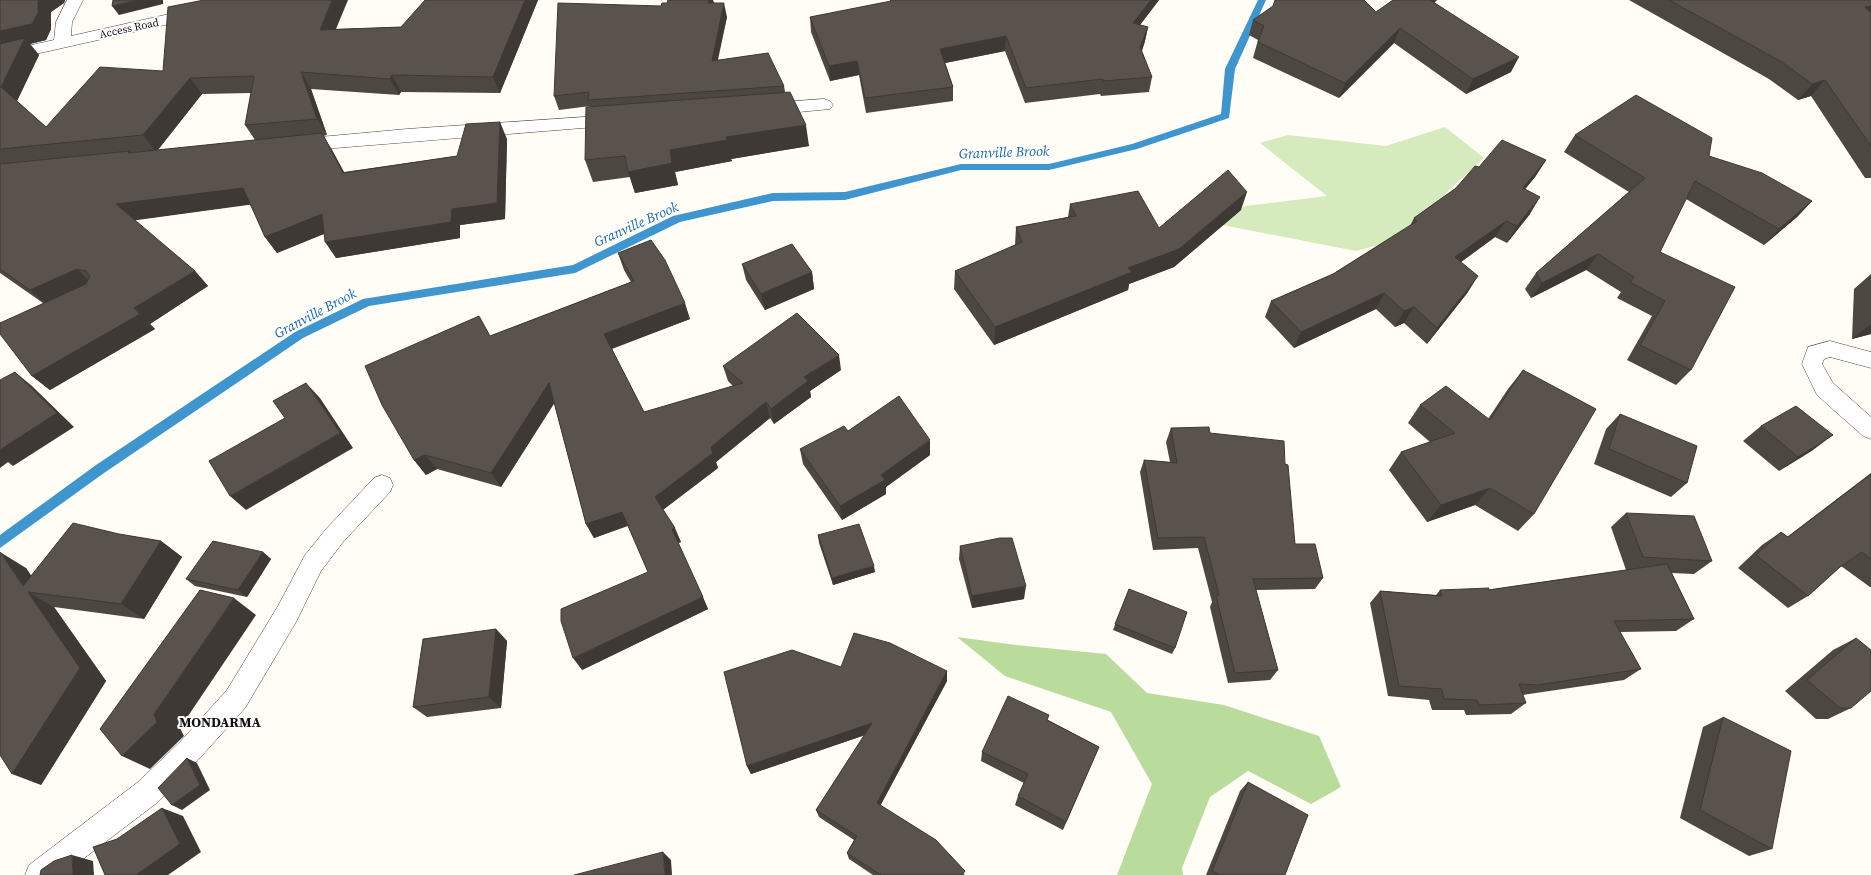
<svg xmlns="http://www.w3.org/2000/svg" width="1871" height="875" font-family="'Source Serif 4',serif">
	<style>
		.green { fill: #d5ebbd }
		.forest { fill: #b9dc9c }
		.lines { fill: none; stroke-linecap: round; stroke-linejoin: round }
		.stream { fill: #3f96cf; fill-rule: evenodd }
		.minor-casing { stroke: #444; stroke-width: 1 }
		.minor { fill: #fff; fill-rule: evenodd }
		.wall { fill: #4d4742; fill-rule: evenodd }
		.shaded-wall { fill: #3f3936 }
		.building { fill: #5a524d; stroke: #3f3936 }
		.labels { text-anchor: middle; stroke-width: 4; stroke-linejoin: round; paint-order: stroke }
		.far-street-label { font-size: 11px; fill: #111; stroke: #fff }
		.water-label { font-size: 14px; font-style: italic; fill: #1768a6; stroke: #fff }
		.neighbourhood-label { font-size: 14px; font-weight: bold; fill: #111; stroke: #fff }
	</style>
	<rect width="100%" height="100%" fill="#fffdf5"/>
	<path class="green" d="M1445,127L1484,158L1447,192L1417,235L1356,251L1212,223L1245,206L1327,196L1260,143L1288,135L1386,146Z"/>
	<path class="forest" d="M957,637L1016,645L1106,654L1147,693L1224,705L1319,736L1341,787L1311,804L1248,771L1210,797L1182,868L1183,875H1117L1152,784L1111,712L1005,676Z"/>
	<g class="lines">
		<path class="stream" d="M1258,0H1266L1235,69L1229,118L1137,149L1049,170H961L845,200L773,201L680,222L575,273L369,306L303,338L104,473L0,548V535L96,465L295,332L363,299L573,265L673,216L773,193L845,192L961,164H1049L1132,144L1221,114L1225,69Z"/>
		<g class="minor-casing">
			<g id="minor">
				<path d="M67,0H83L72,22L71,36L196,8L202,10L204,13L202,16L196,18L0,62V52L54,40L56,22Z"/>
				<path d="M824,99L830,101L833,105L830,109L768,115L762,113L759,109L762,105L768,103Z"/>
				<path d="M614,115L620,117L623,121L620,125L298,151L292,149L289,145L292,141L298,139L407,129Z"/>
				<path d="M1830,341L1871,352V368L1830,357L1824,359L1822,364L1833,383L1871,417V439L1863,436L1817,395L1802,364L1808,347Z"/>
				<path d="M382,475L390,478L393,485L390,492L343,542L321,571L296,622L245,708L198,760L158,802L62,875H25L29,865L138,782L180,742L227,690L278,606L305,555L327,528L374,478Z"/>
			</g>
		</g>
		<use href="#minor" class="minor"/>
	</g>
	<g class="wall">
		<path d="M0,0H65L64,3L51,12V29L46,40L30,44L39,55L17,101L46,127L163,71L336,29L401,27L538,0L500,93L401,92L399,95L311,89L327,135L323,136L332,150L344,172L457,156L507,139L505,219L460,225V238L336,258L324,234L277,253L265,237L251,204L134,220L195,271L208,286L150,324L155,329L50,390L32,376L43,303L0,273ZM251,93L245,125L255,140L158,150L202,94Z"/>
		<path d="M713,0L714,3L727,17L718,60L784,86L785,92L809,146L731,159L732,161L675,172L678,185L635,193L630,177L593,182L585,160L590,106L559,110L554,96L661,6L667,3Z"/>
		<path d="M890,0H1159L1140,25L1148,27L1145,41L1142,51L1152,77L1149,92L1101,96L1100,94L1025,103L1005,51L945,63L953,87V101L866,113L859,75L830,81L811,32L810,17L890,2Z"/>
		<path d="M1393,0H1437L1434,2L1511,72L1466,94L1394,43L1339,98L1253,58L1258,40L1249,35L1253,20L1376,12Z"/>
		<path d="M1629,0H1871V178H1865L1811,96L1798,100L1769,79Z"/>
		<path d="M1575,135L1709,156L1812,201L1797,217L1764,245L1686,199L1660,252L1691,370L1676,385L1627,360L1652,316L1617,298L1621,292L1586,270L1531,298L1525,289L1536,273L1629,192L1564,152Z"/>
		<path d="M1546,160L1535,177L1525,189L1530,214L1507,243L1495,237L1461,262L1468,292L1427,344L1404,323L1395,327L1376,309L1294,348L1265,317L1271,301L1333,274L1410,226L1414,218L1456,188L1479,167Z"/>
		<path d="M1070,204L1159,228L1241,210L1174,267L1129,284L1128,290L994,345L954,289L955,271L1015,245L1016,227L1068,217Z"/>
		<path d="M618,253L690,319L612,349L644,412L733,386L728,381L723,366L841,370L810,391L811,397L774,424L770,418L716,462L718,468L663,510L681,542L678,543L708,609L582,670L648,572L628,526L594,538L586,524L554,403L501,487L437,469L426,475L414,460L490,336L631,282L624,270Z"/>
		<path d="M742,264L812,272L814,289L765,310L746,280Z"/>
		<path d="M1871,274V334L1852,339L1854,289Z"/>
		<path d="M1523,370L1534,514L1518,531L1475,505L1427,522L1389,470L1401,452L1430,442L1408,423L1420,405L1488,419L1508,389Z"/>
		<path d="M1620,414L1687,483L1671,497L1594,464L1606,429Z"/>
		<path d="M1761,426L1813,450L1779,471L1743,441Z"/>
		<path d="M1171,428L1210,433L1285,464L1295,544L1323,578L1315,589L1256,590L1278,670L1270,680L1228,683L1210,607L1212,602L1198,548L1153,550L1140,472L1144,460L1170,462L1166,442Z"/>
		<path d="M848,431L930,455L886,487V494L842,520L803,464L800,449Z"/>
		<path d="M1871,473V587H1870L1841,566L1808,596L1788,608L1738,568L1762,545L1781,532L1787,537Z"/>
		<path d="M1626,513L1712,561L1694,574L1672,573L1694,619L1676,631L1620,632L1641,669L1624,680L1523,695L1526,703L1511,714L1466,715L1464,710H1432L1429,700L1388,696L1370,603L1380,591L1436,595L1440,590H1488L1626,570L1611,527Z"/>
		<path d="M119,534L161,541L182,557L144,619L54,607L106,681L41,785L26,568L31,576Z"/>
		<path d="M818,535L875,572L833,585L819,543Z"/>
		<path d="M960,546L1024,599L972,608L959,559Z"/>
		<path d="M263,552L271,559L247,597L195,586L186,579Z"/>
		<path d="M1129,589L1175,648L1172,654L1113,630Z"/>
		<path d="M496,629L507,641L501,708L427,717L413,707Z"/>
		<path d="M1856,638L1851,708L1828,719H1816L1785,691L1833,650Z"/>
		<path d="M841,667L947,671V681L880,806L965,875H873L849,859L847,853L854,840L819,817L816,810L865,735L751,774L747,766Z"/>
		<path d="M1723,717L1772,849L1749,856L1680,818L1703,727Z"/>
		<path d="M1048,720L1099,747L1063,830L1015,805L1018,796L1024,783L981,761L982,752Z"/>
		<path d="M1248,782L1285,875H1206L1240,791Z"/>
	</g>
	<g class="shaded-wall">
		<path d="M38,0H65L64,3L51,12V29L46,40L30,44L39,55L16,103L1,87L0,31Z"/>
		<path d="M137,0H163V4L119,15L112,6Z"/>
		<path d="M332,0H348L329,46L320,30Z"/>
		<path d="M525,0H538L500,93L493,77Z"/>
		<path d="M709,0H713L714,4L708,3Z"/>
		<path d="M1151,0H1159L1130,38L1133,23Z"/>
		<path d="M1429,0H1437L1422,14Z"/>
		<path d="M724,3L727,17L714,74L712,61Z"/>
		<path d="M1871,6V19L1865,7Z"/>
		<path d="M1148,27L1145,41L1138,62L1140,47Z"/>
		<path d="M1400,28L1394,43L1339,98L1345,83Z"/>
		<path d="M1006,36L1005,51L940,64V49Z"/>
		<path d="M1519,57L1511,72L1466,94L1473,79Z"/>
		<path d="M857,61L859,75L830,81L829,66Z"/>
		<path d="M301,72L311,89L327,135L317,119Z"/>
		<path d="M392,75L401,92L399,95L390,79Z"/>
		<path d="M190,78L202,94L156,152L143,135Z"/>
		<path d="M1825,80L1811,96L1798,100L1812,84Z"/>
		<path d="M500,122L507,139L505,219L460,225V238L336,258L325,242L452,209Z"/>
		<path d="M806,125L809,146L731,159L732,161L675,172L678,185L635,193L628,172L670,150L726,137Z"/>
		<path d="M322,133L332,150L353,189L343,173Z"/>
		<path d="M1546,160L1535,177L1512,205L1523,188Z"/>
		<path d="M243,188L255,204L130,221L116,204Z"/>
		<path d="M1247,192L1241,210L1174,267L1129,284L1128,290L994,345L995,327L1128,268Z"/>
		<path d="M1540,197L1530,214L1507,243L1517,226Z"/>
		<path d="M1812,201L1797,217L1764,245L1779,229Z"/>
		<path d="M322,214L333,230L277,253L265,237Z"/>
		<path d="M1506,221L1495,237L1446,273L1455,257Z"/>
		<path d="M1598,254L1586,270L1531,298L1542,283Z"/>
		<path d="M77,269L93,285L47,305L30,290Z"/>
		<path d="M195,271L208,286L150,324L134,308Z"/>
		<path d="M812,272L814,289L765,310L761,294Z"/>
		<path d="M1478,276L1468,292L1427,344L1437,328Z"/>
		<path d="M1384,293L1376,309L1294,348L1301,332Z"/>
		<path d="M685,303L690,319L610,349L604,334Z"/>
		<path d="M1414,307L1404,323L1395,327L1404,311Z"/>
		<path d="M140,314L155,329L50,390L32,376Z"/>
		<path d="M1871,324V334L1852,339Z"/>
		<path d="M839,355L841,370L810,391L811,397L774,424L771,409L804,377Z"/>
		<path d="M15,372L32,386L74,427L13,466L8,462L0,468V450Z"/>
		<path d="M306,383L320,398L353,448L246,510L230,496L340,433Z"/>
		<path d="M549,383L557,399L501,487L491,473Z"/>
		<path d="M766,402L770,418L716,462L718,468L661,511L655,497L711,447Z"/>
		<path d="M1833,435L1813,450L1779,471L1798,457Z"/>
		<path d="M930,440V455L886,487V494L842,520L840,506L881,475Z"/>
		<path d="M425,455L437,469L426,475L414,460Z"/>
		<path d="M1490,488L1475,505L1427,522L1441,505Z"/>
		<path d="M622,512L629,525L594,538L586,524Z"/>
		<path d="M675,528L681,542L678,543L672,529Z"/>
		<path d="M161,541L182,557L144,619L121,604Z"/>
		<path d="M0,552L26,568L44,594L23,586Z"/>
		<path d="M263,552L271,559L247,597L238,590Z"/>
		<path d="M874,566L875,572L833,585L832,578Z"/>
		<path d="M1026,586L1024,599L972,608V596Z"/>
		<path d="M28,592L54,607L106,681L41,785L12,774Z"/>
		<path d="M703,597L708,609L582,670L573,658Z"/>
		<path d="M234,598L256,615L180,728L184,736L150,769L122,756L154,714Z"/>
		<path d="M496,629L507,641L501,708L489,697Z"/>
		<path d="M947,671V681L878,810L877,803Z"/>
		<path d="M872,723L874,732L751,774L747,766Z"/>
		<path d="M187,758L197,763L210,790L182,810L172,805Z"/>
		<path d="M162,808L183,816L201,852L168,875H136Z"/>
		<path d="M663,852L671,860L672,875H665Z"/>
		<path d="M72,855L93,861L94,875H73Z"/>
	</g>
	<g class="building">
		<path d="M0,0H38V13L32,24L0,31Z"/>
		<path d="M113,0H137L112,6Z"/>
		<path d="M204,0H332L320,30L401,27L425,0H525L493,77L392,75L390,79L301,72L317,119L245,125L254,76L190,78L143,135L0,149V44L25,38L1,87L46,127L100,67L163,71L168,7Z"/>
		<path d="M668,0H709L708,3H724L712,61L768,53L784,86L588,100L589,92L554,96L558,3L661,6L662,3H667Z"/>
		<path d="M891,0H1151L1133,23L1148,27L1140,47L1152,77L1103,81V79L1026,88L1006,36L940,49L953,87L865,98L857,61L829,66L810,17L891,1Z"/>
		<path d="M1275,0H1364L1376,12L1393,0H1430L1519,57L1473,79L1400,28L1345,83L1258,42L1264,26L1253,20L1273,6Z"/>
		<path d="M1669,0H1871V6L1865,7L1871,13V146L1825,80L1812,84L1782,62Z"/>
		<path d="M790,92L806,125L726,137L727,140L670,150L672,163L628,172L625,156L585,160L586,107Z"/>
		<path d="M1636,95L1712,138L1709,156L1762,173L1812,201L1779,229L1695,181L1660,252L1735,287L1691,370L1640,345L1665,301L1630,282L1634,277L1598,254L1542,283L1536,273L1645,178L1575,135Z"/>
		<path d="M500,122L497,203L452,209L451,222L325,242L322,214L265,237L243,188L116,204L195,271L134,308L140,314L32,376L0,334V323L86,284L90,276L86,271L77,269L30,290L0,269V164L130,151L128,153L322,133L343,173L457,156L466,124Z"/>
		<path d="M1502,140L1546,160L1523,188L1540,197L1517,226L1506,221L1455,257L1478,276L1437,328L1414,307L1404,311L1384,293L1301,332L1271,301L1333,274L1417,221L1414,218L1456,188L1475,166L1479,167Z"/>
		<path d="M1228,170L1247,192L1179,249L1128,268L1132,272L995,327L955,271L1022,242L1016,227L1076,216L1070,204L1138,191L1159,228Z"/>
		<path d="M651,240L665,260L685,303L604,334L644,412L743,383L723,366L797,313L839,355L804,377L808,381L771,409L766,402L711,447L713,453L655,497L675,528L672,529L703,597L573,658L561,621V609L648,572L622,512L586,524L549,383L491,473L425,455L414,460L382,405L365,366L479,316L490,336L634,281L618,253Z"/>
		<path d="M792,244L812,272L761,294L742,264Z"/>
		<path d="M1523,370L1596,409L1534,514L1490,488L1441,505L1401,452L1455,433L1420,405L1446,386L1490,420Z"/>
		<path d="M15,372L57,413L0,450V380Z"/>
		<path d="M306,383L340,433L230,496L209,461L285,418L273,401Z"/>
		<path d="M899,396L930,440L881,475L885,480L840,506L800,449L844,426L848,431Z"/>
		<path d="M1796,406L1833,435L1798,457L1761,426Z"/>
		<path d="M1620,414L1697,446L1687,483L1609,449Z"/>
		<path d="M1209,427L1210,433L1284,441L1285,464L1288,465L1295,544H1315L1323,578L1253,579L1278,670L1235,673L1216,596L1219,595L1204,537L1158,538L1144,460L1177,463L1171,428Z"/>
		<path d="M1871,474V559L1862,552L1840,567L1808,596L1756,555L1781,532L1788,537Z"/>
		<path d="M1626,513L1694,516L1712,561L1643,557Z"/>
		<path d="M73,523L119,534L161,541L121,604L28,592L80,668L12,774L0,755V552L23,586Z"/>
		<path d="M859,524L874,566L832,578L818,535Z"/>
		<path d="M1000,538H1012L1026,586L972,596L960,546Z"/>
		<path d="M213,541L263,552L238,590L186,579Z"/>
		<path d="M1667,564L1694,619L1614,621L1641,669L1538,685L1519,684L1526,703L1479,705L1477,700L1444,699L1442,689L1399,686L1380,591L1442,596L1440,590L1489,588L1488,590Z"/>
		<path d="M1129,589L1187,612L1175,648L1115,624Z"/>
		<path d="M200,590L234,598L154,714L157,722L122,756L100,729Z"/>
		<path d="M496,629L489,697L413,707L423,639Z"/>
		<path d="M854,633L890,643L947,671L877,803L936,840L965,871L962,875H881L847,853L857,836L816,810L872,723L747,766L724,672L792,650L841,667Z"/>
		<path d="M1856,638L1871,650V691L1851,708H1840L1807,680Z"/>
		<path d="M1008,696L1049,715L1047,720L1099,747L1066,822L1018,796L1028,774L982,752Z"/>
		<path d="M1723,717L1791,751L1772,849L1700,810Z"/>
		<path d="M187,758L200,785L172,805L158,788Z"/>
		<path d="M1248,782L1308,815L1285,875H1220L1212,871Z"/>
		<path d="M162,808L180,844L136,875H105L93,847L117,839Z"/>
		<path d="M663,852L665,875H574Z"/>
		<path d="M72,855L73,875H40L41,870L54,861Z"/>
	</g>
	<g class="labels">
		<g class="far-street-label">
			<text transform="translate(129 28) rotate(-12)" y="4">Access Road</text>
		</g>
		<g class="water-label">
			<text transform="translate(1004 152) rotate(-2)" y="5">Granville Brook</text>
			<text transform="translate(636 224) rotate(-24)" y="5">Granville Brook</text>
			<text transform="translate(315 313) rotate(-28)" y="5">Granville Brook</text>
		</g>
		<g class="neighbourhood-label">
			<text x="220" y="727">MONDARMA</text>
		</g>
	</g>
</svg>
